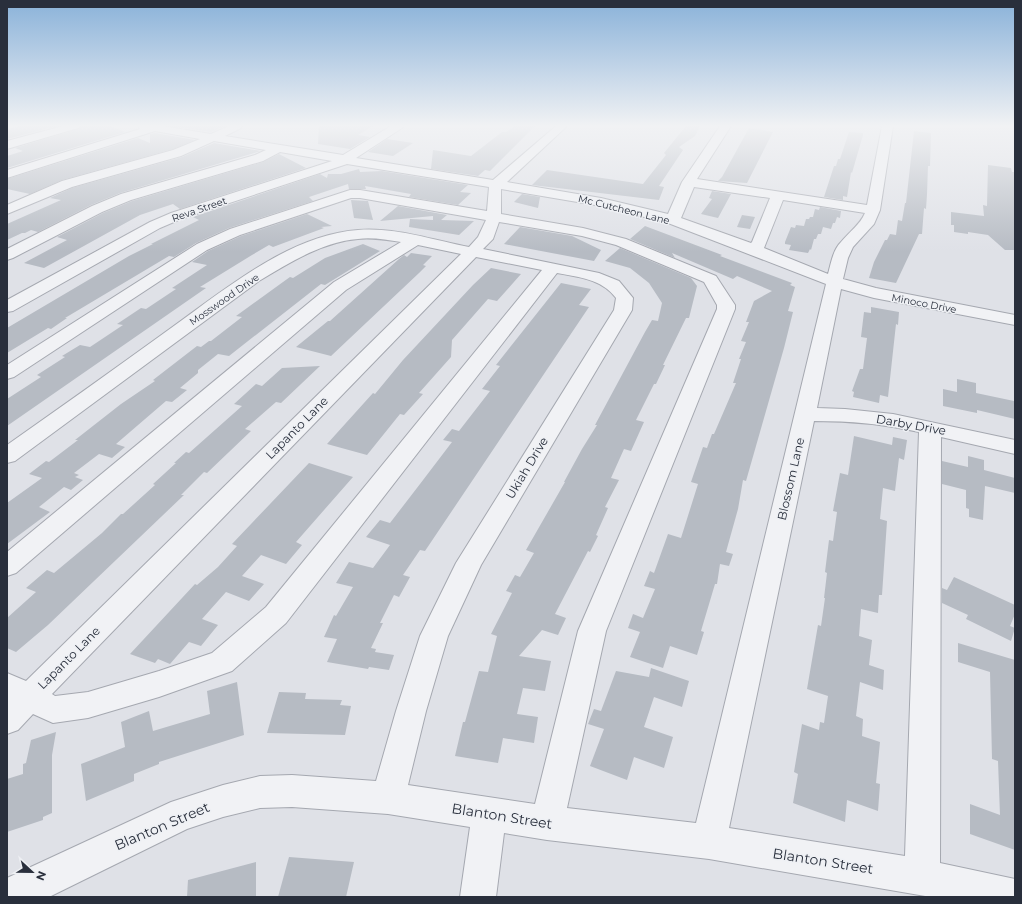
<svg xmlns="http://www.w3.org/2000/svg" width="1022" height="904" font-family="Montserrat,sans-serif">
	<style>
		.building { fill: #b6bbc3 }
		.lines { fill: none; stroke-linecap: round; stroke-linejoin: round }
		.minor-casing { stroke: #a5a8b0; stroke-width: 2 }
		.minor { fill: #f1f2f5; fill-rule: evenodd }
		.labels { text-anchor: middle; stroke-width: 3; stroke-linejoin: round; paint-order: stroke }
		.far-street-label { font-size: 10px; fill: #292f3c; stroke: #eef0f4 }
		.street-label { font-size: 12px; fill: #292f3c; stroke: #eef0f4 }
		.near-street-label { font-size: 14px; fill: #292f3c; stroke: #eef0f4 }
	</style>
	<rect width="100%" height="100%" fill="#dfe1e7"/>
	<g class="building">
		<path d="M20,126H58L7,139V129Z"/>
		<path d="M81,126H111L125,132L7,168V156L23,151L15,148L78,129Z"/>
		<path d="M169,126H226L211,132Z"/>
		<path d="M319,126H373L358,135L370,137L350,149L318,144Z"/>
		<path d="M515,126H535L490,171L485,170L478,176L431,169L433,150L471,156L502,132H506Z"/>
		<path d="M686,126H700L695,136L679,147L683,150L659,186L664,187L659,200L532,185L547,170L643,184L666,155L664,153Z"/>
		<path d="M749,128L773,132L747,183L718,181L722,177Z"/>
		<path d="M914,131L931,133L930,166H928L927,194L926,209L924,208L922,234H919L896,283L869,278L874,262L885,240H887L890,234L896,235L898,220L902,221L905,203H906Z"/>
		<path d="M849,132L863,133V135L852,173L851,172L847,197L843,196V200L824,197L834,166H836L838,159H840Z"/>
		<path d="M155,133L195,140L173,149L62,180L30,194L7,189V179L138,138L150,143V134Z"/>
		<path d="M387,139L413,143L393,156L368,152Z"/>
		<path d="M214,143L261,151L120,193L91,205L38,232L31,230L25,233H22L7,240V224L61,200L50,198L72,188L182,157Z"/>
		<path d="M279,154L306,168L180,209L173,204L140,215L44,268L24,263L67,240L57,237L103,213L132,201L263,162Z"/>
		<path d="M988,165L1011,168L1012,172H1015V250H1005L988,235L968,232V234L954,232V225H951V212L984,216L983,205L987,206Z"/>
		<path d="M359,169L360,172L382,171L468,185L460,192L471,193L458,205L409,197L411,194L365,186L366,189H349L348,184L309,197L313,201L229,228L196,243L174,257L169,256L65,318H67L51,329L48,328L7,353V328L129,256L153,244H151L199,220L193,217L320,174L327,178L328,174H341Z"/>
		<path d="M712,191L731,194L718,218L701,214L712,199L709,198Z"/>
		<path d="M522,194L540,197L538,208L514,202Z"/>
		<path d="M351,200L368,201L373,220L354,218Z"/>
		<path d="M398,206L447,215L441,220L474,221L459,235L409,227L410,219L433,220V216L380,221Z"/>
		<path d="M820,207L841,211L840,218L837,217L835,223H833L831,229L823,227L821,234H818L816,239H814L811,250L810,249L808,253L789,250L791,245L785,244V242L791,227L795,228L796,225L804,226L806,219H809L810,217H813L815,209L819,210Z"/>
		<path d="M307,214L332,226L321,227L324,228L273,247L269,245L252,255L200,287L206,288L7,426V399L41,377L37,375L65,357L62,356L80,345L90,347L123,325L117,324L141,308L146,309L176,289L172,288L207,265L192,262L208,251L241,236Z"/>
		<path d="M742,215L755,217L750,229L737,227Z"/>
		<path d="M645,226L722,255L720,256L792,283L790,285L795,287L788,311L793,312L784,348L746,481L743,480L738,509L726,552L733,554L729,566L720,564L717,584H715L701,631L704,632L697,655L670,646L663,668L630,657L640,632L628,628L633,614L643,618L655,589L644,586L650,571L654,573L668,534L681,538L698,484L691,482L703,447L707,448L712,434H714L736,383H733L741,359H739L746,342L741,341L749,322H746L754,301L772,291L737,276L733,279L672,253L675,258L630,239Z"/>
		<path d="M520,227L572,236L601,250L594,261L504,244Z"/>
		<path d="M363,244L380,251L325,285L321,284L229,356L218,354L198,370V373L180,388L187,390L172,402L166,401L116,444L125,447L112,458L99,454L74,473L79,475L75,477L83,480L71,490L64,487L39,507L50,512L7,544V503L42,478L29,474L46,461L49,462L78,440H75L121,404L155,381L153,380L197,346L201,347L209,341H211L242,317L236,316L283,282L290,277L293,278L325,258Z"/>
		<path d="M620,248L691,278L697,286L689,318H686L663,365H665L656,384H654L636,420L644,422L631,451L624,449L611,478L619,480L605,507L608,508L596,535L598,536L590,552L588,551L555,614L566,618L558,635L542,630L519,656L551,661L545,691L523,688L517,714L538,717L534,743L503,738L498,763L455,756L463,722H465L479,671L488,672L497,636L491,634L512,593L506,591L515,575L520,577L534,553L526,550L565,482H564L582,449L597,425H595L645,332L652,320L658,321L662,303L649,283L630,268L605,261Z"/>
		<path d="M411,253L432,256L423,265L426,266L419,273L331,356L296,347L328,321H330L399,259L404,255L407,257Z"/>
		<path d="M491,268L521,274L497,301L488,299L452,340L451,357L419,393L423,394L404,415L400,414L367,455L327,444L373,393L375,394L403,360L473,285Z"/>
		<path d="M561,283L591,289L579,305L589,307L425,551L420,550L403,575L410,577L399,597L394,595L380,623H383L371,648L376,649L375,652L394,655L389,670L369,667L368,669L327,662L337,639L324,637L334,615L336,616L353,587L336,583L349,562L373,568L390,545L366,537L380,520L390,523L420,484L452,442L443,440L452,429L459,431L490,391L482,389L500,366L496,365Z"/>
		<path d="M871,307L899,312L898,325L896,324L888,397L880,395L879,403L853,397L854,392L852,391L860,369H863L867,338L861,337L864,312L871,313Z"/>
		<path d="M320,366L281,403L276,402L245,429L251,431L207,473L204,472L181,495H184L48,625L16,652L7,648V618L36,592L26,588L47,570L54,573L102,533L121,514H123L155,485L153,484L176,463H174L186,452L189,453L242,406L234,404L256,384L262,386L282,368Z"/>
		<path d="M957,379L976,383V393L1014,401L1015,419L977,410V413L943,406V389L957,392Z"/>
		<path d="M854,436L892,445L893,437L907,440L904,460L899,458L895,491L883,488L880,519L887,521L882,595H879L878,613L861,609L859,636L872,640L869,665L884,670L883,690L860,682L856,716L863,719L862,736L880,742L876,783L880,784L878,811L847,800L845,822L793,803L798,774L794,772L802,724L819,730L820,722L824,723L828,696L807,689L818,625L821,626L825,598H824L827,573L825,572L829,540L833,541L837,512L833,511L840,473L848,475Z"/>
		<path d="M968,456L984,460V470L1015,478V493L985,486L983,520L969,517V509L966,508V490L942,484V461L968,467Z"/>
		<path d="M309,463L353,477L296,542L302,545L286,564L261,555L242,576L264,584L249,601L226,592L202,619L218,625L201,646L189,642L170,664L158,659L155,663L130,654L195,584L197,585L218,567L237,546L232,544Z"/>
		<path d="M954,577L1015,605V614L1010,626L1015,628L1011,641L966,619L968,615L942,603V588L947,590Z"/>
		<path d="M958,643L1015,660V850L970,834V804L1000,815L998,761L992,759L990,672L958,662Z"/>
		<path d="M651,668L689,681L682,707L654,697L644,727L673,737L664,768L634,757L627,780L590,766L604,729L588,724L594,709L601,711L616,671L649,677Z"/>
		<path d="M237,682L244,735L159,762V764L134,774V781L86,801L81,764L125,747L121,722L149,711L153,731L210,714L207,691Z"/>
		<path d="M279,692L306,693L305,699L342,700L340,705L351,706L345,735L267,733Z"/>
		<path d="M56,732L52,755V813L43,817V820L7,832V779L23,774V764L26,763L31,740Z"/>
		<path d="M289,857L354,862L346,897H278Z"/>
		<path d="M256,862V897H187L188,880Z"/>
	</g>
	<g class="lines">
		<g class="minor-casing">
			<g id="minor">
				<path d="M63,126H80L78,128L7,149V141Z"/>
				<path d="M138,126H162L211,134L229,126H242L241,128L225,136L343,155L391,126H403L402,128L356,158L493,180L556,126H567L507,182L601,198L668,214L682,182L720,126H731L697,179L867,205L882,126H893L880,210L874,224L853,247L848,258L843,279L876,288L1015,315V325L874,298L841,289L817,408L845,409L893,414L1015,440V454L941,437L940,863L1015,879V897H931L709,859L547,840L504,833L496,897H460L470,827L388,814L292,807L260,808L223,817L187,829L49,897H7V878L171,802L223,785L260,776L292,775L376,781L396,711L420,636L456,563L614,310L616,298C602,279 578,277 557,273L286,623L232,671L159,697L88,718L53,723L33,714L18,730L7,734V673L26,681L461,254L418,245L346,290L16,573L7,576V552L334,282L401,242C387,240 372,237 358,239C322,242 289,263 259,281L15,461L7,463V445C58,409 109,373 160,336C217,296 286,235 358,230C395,227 433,240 469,247L478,237L486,220L360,198H351L240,235L207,250L14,377L7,379V365L197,244L230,229L350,190H360L487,211L489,187L347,164L181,219L160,228L13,311L7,312V300L150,222L171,213L332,161L280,152L263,161L131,200L102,212L13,258L7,260V249L92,206L121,194L255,155L266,150L214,141L181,156L72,187L7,214V205L62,181L173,150L200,139L155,131L7,178V170L140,129ZM694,187L770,198L752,242L751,243L681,218ZM501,189L601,206L668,223L826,284L696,823L567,808L606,631L735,309V305L716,276L626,239L583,228L501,214ZM783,200L865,213C860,225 849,232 841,242C833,250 831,263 828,274L764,248ZM499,222L582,236L616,245L704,282L717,305V309L578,631L535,804L408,785L426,711L448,636L481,565L632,310L633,298L619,281L599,273L483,249L493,239ZM476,257L542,270L266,607L212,653L159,671L88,692L55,696L52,694ZM814,421C850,421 884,424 919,432L905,856L729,828Z"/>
			</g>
		</g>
		<use href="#minor" class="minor"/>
	</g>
	<linearGradient id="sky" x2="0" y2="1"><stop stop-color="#8ab2d9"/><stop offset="0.5" stop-color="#f1f2f4"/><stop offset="1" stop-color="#f1f2f4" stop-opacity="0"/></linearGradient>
	<rect width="1022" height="252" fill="url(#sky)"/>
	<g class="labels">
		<g class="far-street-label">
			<text transform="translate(199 209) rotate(-19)" y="4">Reva Street</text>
			<text transform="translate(624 209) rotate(14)" y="4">Mc Cutcheon Lane</text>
			<text transform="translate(224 299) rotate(-35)" y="4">Mosswood Drive</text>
			<text transform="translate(924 303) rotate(11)" y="4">Minoco Drive</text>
		</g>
		<g class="street-label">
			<text transform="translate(911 425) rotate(10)" y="4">Darby Drive</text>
			<text transform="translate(297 428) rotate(-45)" y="4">Lapanto Lane</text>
			<text transform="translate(527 468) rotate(-59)" y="4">Ukiah Drive</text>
			<text transform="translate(791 479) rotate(-77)" y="4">Blossom Lane</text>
			<text transform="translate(69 658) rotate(-45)" y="4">Lapanto Lane</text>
		</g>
		<g class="near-street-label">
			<text transform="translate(502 816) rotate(9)" y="5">Blanton Street</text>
			<text transform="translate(162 826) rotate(-23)" y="5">Blanton Street</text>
			<text transform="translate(823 861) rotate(9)" y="5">Blanton Street</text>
		</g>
	</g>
	<rect width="1022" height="904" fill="none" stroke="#292f3c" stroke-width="16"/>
	<g transform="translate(32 872) rotate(112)" stroke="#eef0f4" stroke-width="3" paint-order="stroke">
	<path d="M0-3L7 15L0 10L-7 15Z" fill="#292f3c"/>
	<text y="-6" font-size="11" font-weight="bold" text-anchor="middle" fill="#292f3c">N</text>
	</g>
</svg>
